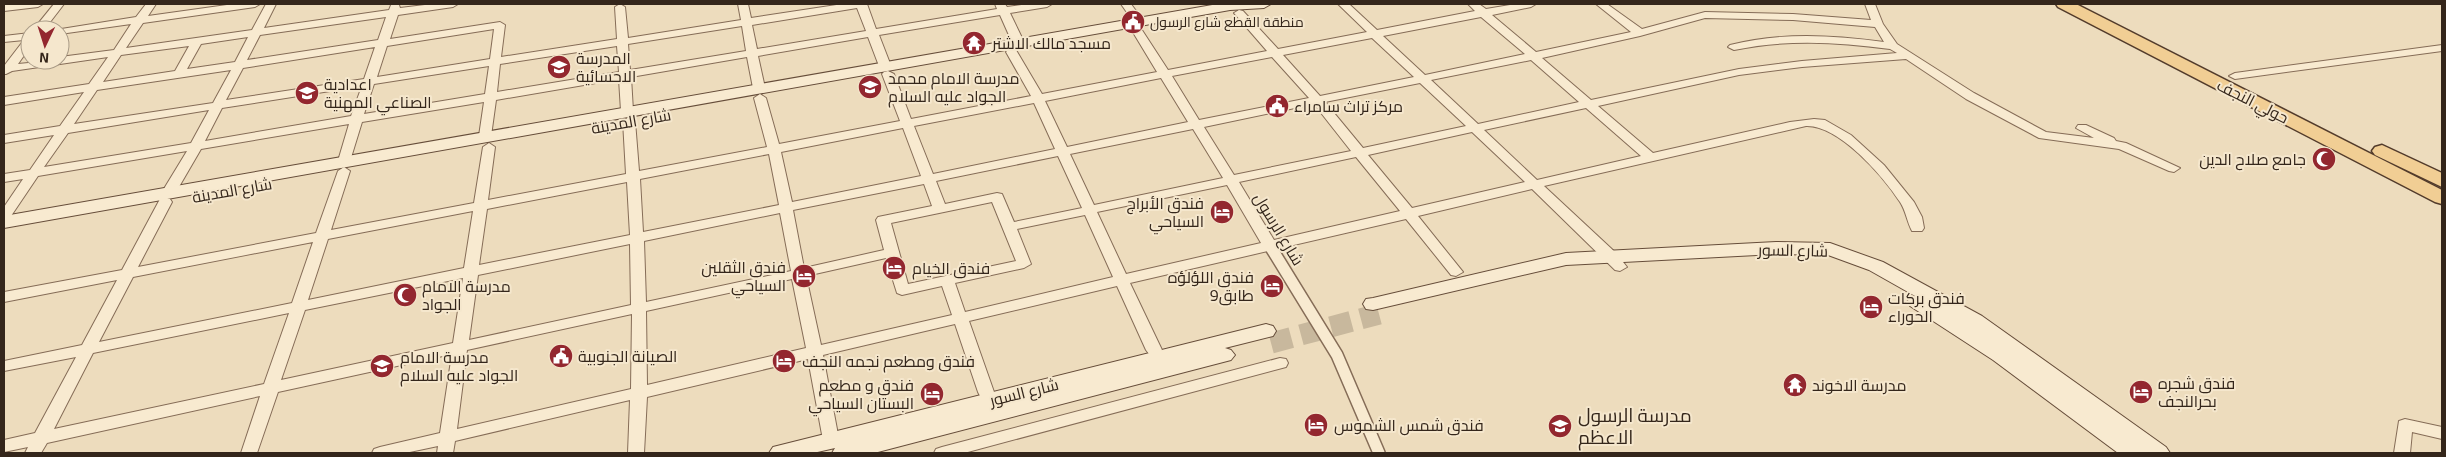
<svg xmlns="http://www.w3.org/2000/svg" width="2446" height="457" font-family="Georgia,Cairo,serif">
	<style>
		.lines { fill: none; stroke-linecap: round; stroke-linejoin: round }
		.secondary-tunnel { stroke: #c8b89d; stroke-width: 21; stroke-dasharray: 21 10; stroke-linecap: butt }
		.pedestrian-casing { stroke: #856c57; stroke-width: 14 }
		.minor-casing { stroke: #856c57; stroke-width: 2 }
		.secondary-casing { stroke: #664d3a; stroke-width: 2 }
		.primary-casing { stroke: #523b2b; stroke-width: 3 }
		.pedestrian { stroke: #f8ead0; stroke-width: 11 }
		.minor { fill: #f8ead0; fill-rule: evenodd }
		.secondary { fill: #f8ead0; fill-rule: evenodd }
		.primary { fill: #f1ce94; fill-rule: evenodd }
		.labels { text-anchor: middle; stroke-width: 4; stroke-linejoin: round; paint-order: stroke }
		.far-poi-label { font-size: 14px; fill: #34261b; stroke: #f5e7cd; text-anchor: start }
		.poi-label { font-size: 16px; fill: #34261b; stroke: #f5e7cd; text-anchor: start }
		.street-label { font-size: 16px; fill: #34261b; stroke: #f5e7cd }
		.near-poi-label { font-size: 19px; fill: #34261b; stroke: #f5e7cd; text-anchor: start }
	</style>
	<rect width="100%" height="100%" fill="#eddcbd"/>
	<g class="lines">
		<path class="secondary-tunnel" d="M1271,343L1379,314"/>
		<g class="pedestrian-casing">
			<path id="pedestrian" d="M1270,246L1337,355L1379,453"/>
		</g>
		<g class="minor-casing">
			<g id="minor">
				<path d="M13,4H43L38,7L4,11V5Z"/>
				<path d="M54,4H64L44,30H33Z"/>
				<path d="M146,4H156L148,16L234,4H260L255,7L143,23L126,48L252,30L266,4H276L264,28L389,10L391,5H399L400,8L433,4H458L453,7L398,15L390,39L500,22L505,25L501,57L617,39L615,7L620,4L625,7L628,38L741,20L738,4H748L751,18L843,4H867L876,29L997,9L995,4H1005L1007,7L1029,4H1052L1047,7L1010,13L1024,42L1018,45L1012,42L1000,15L879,35L891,66L885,69L879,66L868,37L758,56L765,88L759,92L753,88L747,57L631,77L633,111L627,115L621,111L619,79L496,100L491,136L485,140L479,136L484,102L362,122L350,161L344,165L338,161L349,124L201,149L176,192L169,196L162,192L187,151L38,176L9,219L4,220V207L23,179L4,182V174L30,170L54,135L4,143V135L60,126L84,92L4,105V97L89,84L108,57L12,71L6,74H4V66L24,40L4,42V36L30,33V47L18,64L60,60V57L114,50L131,24L60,34V30H55L136,17ZM857,8L866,31L757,49L752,25ZM386,17L378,40L247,60L260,35ZM742,26L746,51L630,70L628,44ZM494,29L490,59L377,77L387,46ZM248,37L235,62L187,69L201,44ZM189,46L175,71L103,82L121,55ZM617,46L619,72L497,92L500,64ZM375,47L364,79L226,100L243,68ZM489,66L485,94L364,114L374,84ZM231,70L213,103L74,124L97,90ZM362,86L351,116L205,141L222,108ZM209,110L191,143L44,167L68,133Z"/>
				<path d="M1121,4H1131L1144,22L1143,24H1135Z"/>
				<path d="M1338,4H1349L1377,30L1475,11L1468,4H1479L1486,9L1516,4H1536L1531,7L1492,15L1536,52L1631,32L1596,4H1607L1642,29L1705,12L1793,14L1871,20L1865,4H1875L1883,24L1897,44L1974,93L2046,132L2094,138L2076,128L2078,125H2086L2114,138L2116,141L2126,143L2180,168L2174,172L2169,171L2119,149L2039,138L1966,99L1906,59L1802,67L1739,75L1598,106L1653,153L1790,122L1814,119L1825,120L1851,135L1884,165L1914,202L1922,217L1924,228L1922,231H1912C1907,222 1906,211 1900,202C1883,176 1839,125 1806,126L1544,186L1616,253L1627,267L1620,271L1615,270L1532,189L1418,216L1463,272L1456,276L1451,275L1406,219L1130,283L1162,350L1159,354H1149L1146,350L1117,286L969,321L994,392L992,396H980L978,392L955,324L823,355L839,440L837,444L831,446L825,444L823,440L808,359L647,397L644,453H628L630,400L455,441L453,453H437L438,446L405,453H372L374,449L380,447L440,433L452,354L278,392L257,453H241L260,396L47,443L41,453H25L28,447L4,452V440L35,433L76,357L4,371V361L82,345L117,280L4,302V292L122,270L160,199H170L172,202L138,267L316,233L338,171L344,167L350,171L331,230L474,203L483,147L489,143L495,147L488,200L626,174L623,121L629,117L635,121L639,171L767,147L754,98L760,94L766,98L779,144L900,121L882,74L884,72L888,71L894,74L911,119L1031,96L1006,52L1008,50H1016L1042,94L1157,72L1131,29L1136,26L1140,27L1168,70L1267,51L1234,13L1239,10L1243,11L1278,49L1367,32ZM1481,17L1525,54L1425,75L1383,36ZM1705,18L1793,20L1875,27L1884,42C1832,35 1781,32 1730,45L1728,47L1734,50C1786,39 1837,42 1890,49L1897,53L1802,61L1739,69L1591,100L1542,58L1640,36ZM1372,38L1414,77L1320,96L1283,55ZM1272,57L1309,98L1199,120L1172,76ZM1531,60L1579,102L1478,124L1431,80ZM1161,78L1188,122L1067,147L1045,101ZM1420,83L1466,126L1363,148L1325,102ZM1034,103L1055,149L933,174L914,126ZM1314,104L1351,151L1234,175L1204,127ZM1586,108L1641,156L1537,180L1484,130ZM903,128L921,176L792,202L781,152ZM1193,129L1223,178L1094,205L1070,154ZM1472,132L1525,182L1412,208L1368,155ZM769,154L779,205L643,232L640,179ZM1058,156L1082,208L1014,222L1002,194L997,193L945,204L936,181ZM1356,157L1400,211L1274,240L1239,182ZM627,182L630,235L479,265L487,209ZM924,184L932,206L878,217L876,220L884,250L804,268L793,210ZM1227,185L1261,243L1126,274L1097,212ZM992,202L1016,261L908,284L891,223ZM473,211L464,268L308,300L328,239ZM780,213L791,271L646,302L644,241ZM1085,215L1113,277L965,312L955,283L1024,268L1031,264L1017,229ZM313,242L292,303L99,342L133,277ZM630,244L631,305L469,340L478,275ZM886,258L897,293L902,295L942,286L952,315L821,345L806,276ZM463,278L453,343L281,380L305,310ZM792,279L806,348L647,385L646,311ZM289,313L264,384L54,429L93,353ZM632,314L631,389L457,429L467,350Z"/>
				<path d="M2442,45V51L2235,79L2229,76L2235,73Z"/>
				<path d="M1280,358L1286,359L1288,363L1286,367L964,453H934L936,449L942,447Z"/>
				<path d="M2405,419L2442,427V439L2412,432L2410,453H2394L2399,421Z"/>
			</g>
		</g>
		<g class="secondary-casing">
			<g id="secondary">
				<path d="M1218,4H1271L1264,8L1230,10L4,228V216Z"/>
				<path d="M1776,242L1830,243L1883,262L1982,316L2166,447L2170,453H2118L1993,360L1910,306L1907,302L1910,298L1915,296L1869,270L1828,255L1776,254L1566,265L1373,310L1366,309L1363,304L1366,299L1373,298L1566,253Z"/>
				<path d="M1266,324L1273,326L1276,331L1273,336L1225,348L1231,350L1235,355L1231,360L874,453H832L835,448L813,453H769L773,447L781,445Z"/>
			</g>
		</g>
		<g class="primary-casing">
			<g id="primary">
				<path d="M2056,4H2076L2442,190V204L2435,202L2058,7Z"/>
				<path d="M2382,145L2442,173V187L2375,155L2372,151L2375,147Z"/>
			</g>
		</g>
		<use href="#pedestrian" class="pedestrian"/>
		<use href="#minor" class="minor"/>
		<use href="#secondary" class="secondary"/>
		<use href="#primary" class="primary"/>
	</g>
	<defs>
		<g id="civic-disc" transform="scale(1.25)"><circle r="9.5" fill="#93272f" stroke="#f5e7cd"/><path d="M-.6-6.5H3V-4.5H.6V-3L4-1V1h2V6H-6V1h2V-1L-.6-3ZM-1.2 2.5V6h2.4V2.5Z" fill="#fff"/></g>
		<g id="temple-disc" transform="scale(1.25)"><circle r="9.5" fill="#93272f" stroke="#f5e7cd"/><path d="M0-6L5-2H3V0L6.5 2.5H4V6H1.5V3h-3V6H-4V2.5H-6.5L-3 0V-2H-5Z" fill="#fff"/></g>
		<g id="school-disc" transform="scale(1.25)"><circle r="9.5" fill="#93272f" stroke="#f5e7cd"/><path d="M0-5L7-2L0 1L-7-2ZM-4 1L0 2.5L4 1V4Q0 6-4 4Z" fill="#fff"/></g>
		<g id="mosque-disc" transform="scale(1.25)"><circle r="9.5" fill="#93272f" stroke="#f5e7cd"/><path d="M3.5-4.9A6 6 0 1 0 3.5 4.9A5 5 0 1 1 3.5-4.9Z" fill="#fff"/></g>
		<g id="hotel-disc" transform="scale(1.25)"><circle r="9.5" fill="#93272f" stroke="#f5e7cd"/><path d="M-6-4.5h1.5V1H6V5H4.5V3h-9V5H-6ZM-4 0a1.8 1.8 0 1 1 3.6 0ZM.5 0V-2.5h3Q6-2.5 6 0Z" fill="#fff"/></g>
	</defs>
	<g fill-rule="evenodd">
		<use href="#civic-disc" x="1133" y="22"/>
		<use href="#temple-disc" x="974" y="43"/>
		<use href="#school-disc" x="559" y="67"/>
		<use href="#school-disc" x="870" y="87"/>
		<use href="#school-disc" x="307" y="93"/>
		<use href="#civic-disc" x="1277" y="106"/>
		<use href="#mosque-disc" x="2324" y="159"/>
		<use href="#hotel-disc" x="1222" y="212"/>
		<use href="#hotel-disc" x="894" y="268"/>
		<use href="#hotel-disc" x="804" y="276"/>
		<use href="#hotel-disc" x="1272" y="286"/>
		<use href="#mosque-disc" x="405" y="295"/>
		<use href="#hotel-disc" x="1871" y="307"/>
		<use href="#civic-disc" x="561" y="356"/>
		<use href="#hotel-disc" x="784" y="361"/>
		<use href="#school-disc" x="382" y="366"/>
		<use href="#temple-disc" x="1795" y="385"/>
		<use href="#hotel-disc" x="2141" y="392"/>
		<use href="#hotel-disc" x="932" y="394"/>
		<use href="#hotel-disc" x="1316" y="425"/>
		<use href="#school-disc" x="1560" y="426"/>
	</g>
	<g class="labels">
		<g class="far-poi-label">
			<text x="1150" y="27">منطقة القطع شارع الرسول</text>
		</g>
		<g class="poi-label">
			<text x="992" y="49">مسجد مالك الاشتر</text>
			<text x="576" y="64">المدرسة<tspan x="576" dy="18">الاحسائية</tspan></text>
			<text x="888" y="84">مدرسة الامام محمد<tspan x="888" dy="18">الجواد عليه السلام</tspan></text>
			<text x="324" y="90">اعدادية<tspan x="324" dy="18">الصناعي المهنية</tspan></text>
			<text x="1294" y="112">مركز تراث سامراء</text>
			<text x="2306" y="165" text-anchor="end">جامع صلاح الدين</text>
			<text x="1204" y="209" text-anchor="end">فندق الأبراج<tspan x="1204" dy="18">السياحي</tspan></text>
			<text x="786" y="273" text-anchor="end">فندق الثقلين<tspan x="786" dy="18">السياحي</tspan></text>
			<text x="912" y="274">فندق الخيام</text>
			<text x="1254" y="283" text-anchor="end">فندق اللؤلؤه<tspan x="1254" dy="18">9طابق</tspan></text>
			<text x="422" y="292">مدرسة الامام<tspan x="422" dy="18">الجواد</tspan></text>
			<text x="1888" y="304">فندق بركات<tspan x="1888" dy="18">الحوراء</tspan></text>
			<text x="578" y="362">الصيانة الجنوبية</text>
			<text x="400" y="363">مدرسة الامام<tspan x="400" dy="18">الجواد عليه السلام</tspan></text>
			<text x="802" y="367">فندق ومطعم نجمه النجف</text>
			<text x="2158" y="389">فندق شجره<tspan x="2158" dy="18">بحرالنجف</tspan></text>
			<text x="914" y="391" text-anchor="end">فندق و مطعم<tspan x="914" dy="18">البستان السياحي</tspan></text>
			<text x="1812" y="391">مدرسة الاخوند</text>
			<text x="1334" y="431">فندق شمس الشموس</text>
		</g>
		<g class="street-label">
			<text transform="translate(2253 101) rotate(27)" y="6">حولي النجف</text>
			<text transform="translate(631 121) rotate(-10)" y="6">شارع المدينة</text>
			<text transform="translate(232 190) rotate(-10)" y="6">شارع المدينة</text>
			<text transform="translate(1279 229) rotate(59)" y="6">شارع الرسول</text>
			<text transform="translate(1793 250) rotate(1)" y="6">شارع السور</text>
			<text transform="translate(1024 392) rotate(-14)" y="6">شارع السور</text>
		</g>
		<g class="near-poi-label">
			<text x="1578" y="422">مدرسة الرسول<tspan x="1578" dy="22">الاعظم</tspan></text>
		</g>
	</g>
	<rect width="2446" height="457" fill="none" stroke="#34261b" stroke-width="10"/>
	<g transform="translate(45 45) rotate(184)"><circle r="24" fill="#f5e7cd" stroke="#a89a86"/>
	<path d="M0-4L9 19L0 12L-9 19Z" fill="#93272f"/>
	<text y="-8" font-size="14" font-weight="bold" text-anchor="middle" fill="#34261b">N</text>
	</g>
</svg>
